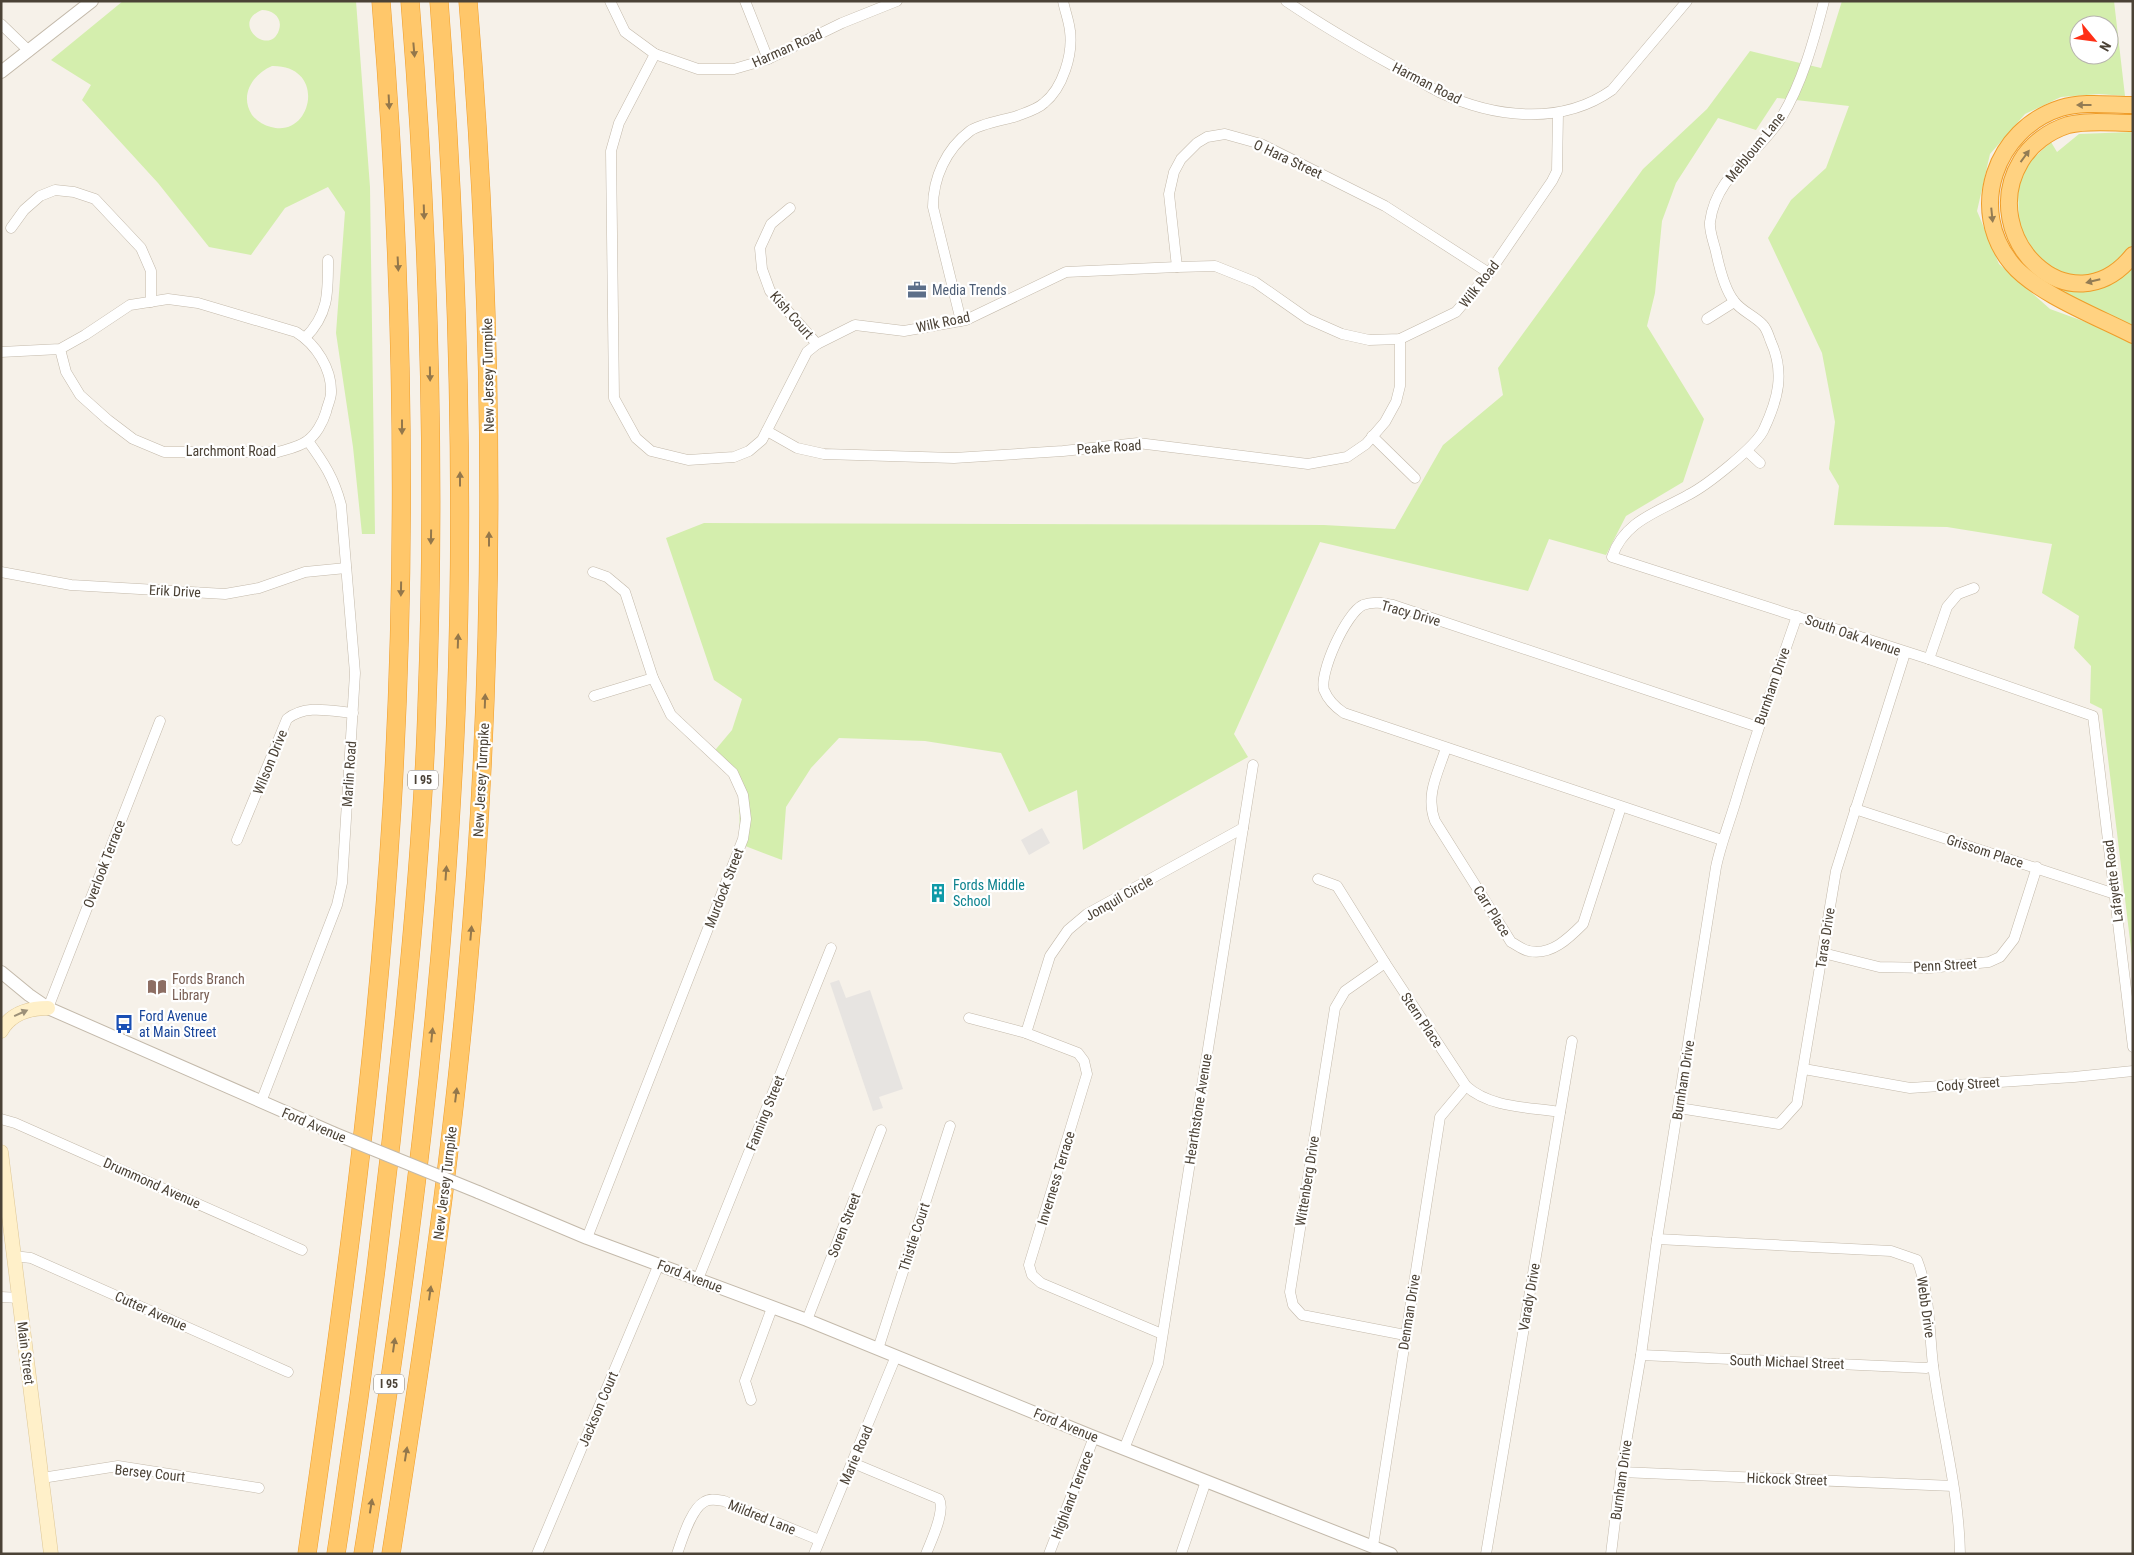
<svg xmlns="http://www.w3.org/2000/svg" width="2134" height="1555" font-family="'Roboto Condensed',sans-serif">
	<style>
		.green { fill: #d4eead; fill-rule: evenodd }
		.parking { fill: #e7e4e1 }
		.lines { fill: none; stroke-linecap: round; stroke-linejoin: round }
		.minor-casing { stroke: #c3b9aa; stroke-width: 11 }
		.tertiary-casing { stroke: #c3b9aa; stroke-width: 14 }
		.secondary-casing { stroke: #dec796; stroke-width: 15 }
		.trunk-casing { stroke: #ef9d2a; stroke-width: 18 }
		.motorway-casing { stroke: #ef9d2a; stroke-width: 19 }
		.minor { stroke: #fff; stroke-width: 10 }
		.tertiary { stroke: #fff; stroke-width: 12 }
		.secondary { stroke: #fff0c9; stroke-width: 14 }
		.trunk { stroke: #ffd281; stroke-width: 16 }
		.motorway { stroke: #ffc76a; stroke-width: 18 }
		.tertiary-bridge-casing { stroke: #c3b9aa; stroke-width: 14; stroke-linecap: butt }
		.tertiary-bridge { stroke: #fff; stroke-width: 12 }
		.oneway { fill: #93774b }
		.oneway2 { fill: #937c54 }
		.oneway3 { fill: #9c9078 }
		.labels { text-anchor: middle; stroke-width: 4.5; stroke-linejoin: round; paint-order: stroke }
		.shield { fill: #fff; stroke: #817b72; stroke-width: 1 }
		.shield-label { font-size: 12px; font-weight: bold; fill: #4b4236 }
		.street-label { font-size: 14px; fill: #4b4236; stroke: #fff }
		.service-label { font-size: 14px; fill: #4e5e75; stroke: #fff; text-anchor: start }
		.culture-label { font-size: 14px; fill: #0d838f; stroke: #fff; text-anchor: start }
		.education-label { font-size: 14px; fill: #785e54; stroke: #fff; text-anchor: start }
		.transit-label { font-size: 14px; fill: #164399; stroke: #fff; text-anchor: start }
	</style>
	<rect width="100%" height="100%" fill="#f6f1e9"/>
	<g class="green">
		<path d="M123,1H356L370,187L375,534H362L353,447L336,333L345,212L328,187L285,208L251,255L209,247L158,183L82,100L91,85L51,60ZM262,10C273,10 283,18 279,30C270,58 229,23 262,10ZM272,66C328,65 312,139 271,127C263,125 257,121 252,115C239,95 253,74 272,66Z"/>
		<path d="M1842,1H2114L2125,96L2099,94L2061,97L2025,114L1990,154L1977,211L1999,264L2050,309L2105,329L2133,343V965L2102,709L2090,703L2091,666L2074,648L2079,616L2042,593L2052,544L1947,527L1834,525L1839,486L1829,469L1835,422L1822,353L1768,238L1791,200L1826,168L1849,106L1777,98L1756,130L1718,118L1676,183L1662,221L1655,293L1647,326L1704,419L1683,482L1626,516L1606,555L1549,539L1528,591L1320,542L1234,734L1248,757L1083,850L1077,790L1029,812L1001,753L925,741L839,738L811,768L786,807L782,860L740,844L739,787L711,755L732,730L742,699L714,680L666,538L704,523L1324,525L1395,529L1443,445L1503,395L1498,368L1643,169L1707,109L1750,51L1821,68ZM2079,25H2109V55H2079Z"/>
		<path d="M2131,132L2133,244L2131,248L2109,270L2084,278L2061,273L2040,261L2019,226L2018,186L2027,164L2051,142L2057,152L2079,134Z"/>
		<path d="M2133,264V328L2052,286L2053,283Z"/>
	</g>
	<g class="parking">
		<path d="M1042,828L1050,843L1029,855L1021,840Z"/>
		<path d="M839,980L846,998L870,990L903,1089L879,1097L883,1108L873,1111L830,983Z"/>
	</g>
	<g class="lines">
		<g class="minor-casing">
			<g id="minor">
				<path d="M610,1L625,32L655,54L698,69H734L768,59L842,23L897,1"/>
				<path d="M745,1L768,59"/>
				<path d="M1286,1C1320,24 1354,44 1390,64C1406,73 1422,83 1439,92C1494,118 1561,126 1612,90L1687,1"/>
				<path d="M1824,1C1814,40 1802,84 1781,118C1758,155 1716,175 1710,222C1709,231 1714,243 1716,252C1719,266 1725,290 1734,301C1741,311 1755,316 1763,325C1767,329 1769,337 1771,342C1785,373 1778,399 1764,429C1757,446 1706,486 1688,495C1658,512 1624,521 1612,557L1929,659L2093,716L2133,1047"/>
				<path d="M1,24L29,51"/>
				<path d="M655,54L619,123L611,151L614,398L636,438L651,451L688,460L734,457L749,451L762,440L807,352L817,344L855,325L904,331L966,320L1066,272L1177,267L1215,266L1255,282L1308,319L1342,334L1369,340L1400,339L1456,312L1489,273L1552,181L1557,171L1558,113"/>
				<path d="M790,208L771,224L760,248L762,269L770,291L817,344"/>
				<path d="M11,228L24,210L40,196L55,190L74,192L95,199L141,248L151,271V302"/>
				<path d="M1177,267L1169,194L1174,172L1181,159L1197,143L1207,137L1225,134L1261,144L1385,206L1489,273"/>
				<path d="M1707,319L1734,302"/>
				<path d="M961,321L933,207C933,178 946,149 970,131C979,124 1004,120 1017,116C1025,113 1038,109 1044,103C1063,88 1073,54 1070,31C1069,21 1065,11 1063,1"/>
				<path d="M305,338C329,314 328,292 328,260"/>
				<path d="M1,352L60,349L85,335L130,305L168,299L198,303L296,332C316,344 332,369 331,393C331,399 327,406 326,412C323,422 316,435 307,441C299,447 288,449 278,452H164L133,439L108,420L80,395L66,372L60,349"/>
				<path d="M767,431L797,448L824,454L954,458L1063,451L1138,443L1308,464L1347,457L1366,444L1385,422L1396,402L1400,386V339"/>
				<path d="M1372,436L1415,478"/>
				<path d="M1747,451L1760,463"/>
				<path d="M1,572L71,585L225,594L259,588L305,572L346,568"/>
				<path d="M1929,659L1947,607L1958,594L1974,588"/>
				<path d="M594,696L653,678"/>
				<path d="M1446,748C1438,773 1425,795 1435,821L1511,942C1517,945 1523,950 1529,951C1551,956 1569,938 1583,924L1621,807"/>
				<path d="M1855,809L2115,894"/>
				<path d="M237,840L287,719C306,704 330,711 353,713"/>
				<path d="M1722,840L1344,713C1335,707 1328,700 1324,690C1319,673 1346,613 1363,605C1373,601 1383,603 1393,605L1758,727"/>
				<path d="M1318,879L1337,886L1385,963L1466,1086C1490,1108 1529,1107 1560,1112"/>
				<path d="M1823,953L1879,967L1929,968L1989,962L2000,957L2014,939L2037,867"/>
				<path d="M1385,963L1345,991L1335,1008L1290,1292L1293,1305L1302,1315L1405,1335"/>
				<path d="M48,1008L160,721"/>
				<path d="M969,1018L1026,1033L1078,1053L1084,1061L1087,1074L1029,1265L1032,1275L1041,1283L1162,1334"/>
				<path d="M1026,1033L1050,956L1068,930L1087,914L1243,828"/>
				<path d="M1804,1069L1910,1088L2074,1077L2133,1071"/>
				<path d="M261,1102L337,905L342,883L355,673L341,505C334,478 324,463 308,441"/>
				<path d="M1679,1108L1779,1124L1797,1104L1836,871L1905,653"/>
				<path d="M1,1119L15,1123L302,1250"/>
				<path d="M587,1238L743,839L746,819L743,795L733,773L671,715L653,678L625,592L607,577L593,572"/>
				<path d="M1657,1239L1891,1251L1917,1260C1930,1293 1929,1330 1933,1365C1941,1428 1959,1490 1960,1554"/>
				<path d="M14,1256L31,1258L288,1372"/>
				<path d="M698,1279L831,948"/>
				<path d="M1,1297L20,1298"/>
				<path d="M807,1320L881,1130"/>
				<path d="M878,1349L950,1126"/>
				<path d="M1641,1355L1926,1368L1933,1366"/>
				<path d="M751,1400L745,1381L772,1308"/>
				<path d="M1124,1449L1158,1364L1253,765"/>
				<path d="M853,1463L939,1499C946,1511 931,1541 926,1554"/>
				<path d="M1621,1472L1953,1486"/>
				<path d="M42,1478L118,1466L259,1488"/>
				<path d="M1373,1546L1440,1117L1466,1086"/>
				<path d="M537,1554L659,1264"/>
				<path d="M677,1554C682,1540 691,1509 704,1502C710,1498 717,1500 724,1501L819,1540"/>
				<path d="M814,1554L896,1356"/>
				<path d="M1049,1554L1094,1437"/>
				<path d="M1181,1554L1206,1481"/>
				<path d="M1486,1554L1572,1041"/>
				<path d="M1611,1554L1621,1472L1641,1355L1657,1239L1716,867C1721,843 1730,821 1737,797C1755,736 1776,676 1797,616"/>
			</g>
		</g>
		<g class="tertiary-casing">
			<g id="tertiary">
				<path d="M1,72L92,1"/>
				<path d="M1,972L29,995L48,1008L333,1133"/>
				<path d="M478,1192L587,1238L807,1320L1094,1437L1391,1554"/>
			</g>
		</g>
		<g class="secondary-casing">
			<g id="secondary">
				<path d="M1,1031C11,1013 29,1008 48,1008"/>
				<path d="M1,1152L51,1554"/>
			</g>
		</g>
		<g class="trunk-casing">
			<g id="trunk">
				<path d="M2133,105C2110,105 2083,101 2061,108C1995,129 1967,210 2012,264C2036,293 2098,317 2133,335"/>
				<path d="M2133,123C2112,123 2088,120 2068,125C2049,131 2031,144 2021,161C1975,237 2071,332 2133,255"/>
			</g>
		</g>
		<g class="motorway-casing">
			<g id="motorway">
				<path d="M307,1554C343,1306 377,1057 392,807C408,538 403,269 381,1"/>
				<path d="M336,1554C364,1373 387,1192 405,1010C415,909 424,807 427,705C436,470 429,236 410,1"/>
				<path d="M363,1554C408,1276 444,995 456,713C465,476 457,238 439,1"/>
				<path d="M391,1554C421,1363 450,1172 467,979C497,654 495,327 468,1"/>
			</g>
		</g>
		<use href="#minor" class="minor"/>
		<use href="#tertiary" class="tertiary"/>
		<use href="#secondary" class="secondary"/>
		<use href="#trunk" class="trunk"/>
		<use href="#motorway" class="motorway"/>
		<g class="tertiary-bridge-casing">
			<path id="tertiary-bridge" d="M333,1133L478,1192"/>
		</g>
		<use href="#tertiary-bridge" class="tertiary-bridge"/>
	</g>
	<defs><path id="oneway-solid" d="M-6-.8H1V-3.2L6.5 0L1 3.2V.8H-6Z" transform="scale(1.25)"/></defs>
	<g class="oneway">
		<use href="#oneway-solid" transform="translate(414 50) rotate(85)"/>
		<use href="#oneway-solid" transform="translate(389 102) rotate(87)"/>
		<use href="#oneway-solid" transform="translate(424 212) rotate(88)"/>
		<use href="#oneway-solid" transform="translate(398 264) rotate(87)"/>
		<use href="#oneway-solid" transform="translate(430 374) rotate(89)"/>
		<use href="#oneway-solid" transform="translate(402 427) rotate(90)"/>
		<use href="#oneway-solid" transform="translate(460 479) rotate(-90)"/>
		<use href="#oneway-solid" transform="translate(431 537) rotate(91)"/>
		<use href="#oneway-solid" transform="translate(489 539) rotate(-90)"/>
		<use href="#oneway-solid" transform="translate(401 589) rotate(91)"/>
		<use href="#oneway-solid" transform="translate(458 641) rotate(-88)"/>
		<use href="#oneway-solid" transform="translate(485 701) rotate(-88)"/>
		<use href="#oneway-solid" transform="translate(446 873) rotate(-86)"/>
		<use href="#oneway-solid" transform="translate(471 933) rotate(-85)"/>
		<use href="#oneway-solid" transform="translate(432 1035) rotate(-84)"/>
		<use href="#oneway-solid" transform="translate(456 1095) rotate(-83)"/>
		<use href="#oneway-solid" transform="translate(430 1293) rotate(-82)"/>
		<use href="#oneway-solid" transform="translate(394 1345) rotate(-82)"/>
		<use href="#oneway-solid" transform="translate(406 1454) rotate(-81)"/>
		<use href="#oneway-solid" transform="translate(371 1506) rotate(-81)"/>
	</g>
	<g class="oneway2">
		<use href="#oneway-solid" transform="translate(2084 105) rotate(180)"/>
		<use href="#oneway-solid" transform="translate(2025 156) rotate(-54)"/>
		<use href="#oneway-solid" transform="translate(1992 215) rotate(84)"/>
		<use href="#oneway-solid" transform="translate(2093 281) rotate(166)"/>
	</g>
	<use class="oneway3" href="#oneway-solid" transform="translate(21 1013) rotate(-24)"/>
	<defs>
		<g id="office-bare" transform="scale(1.5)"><path d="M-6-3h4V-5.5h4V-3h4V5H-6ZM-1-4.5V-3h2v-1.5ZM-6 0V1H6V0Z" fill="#5c6f8a" stroke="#fff" stroke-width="2.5" paint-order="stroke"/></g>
		<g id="building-bare" transform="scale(1.5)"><path d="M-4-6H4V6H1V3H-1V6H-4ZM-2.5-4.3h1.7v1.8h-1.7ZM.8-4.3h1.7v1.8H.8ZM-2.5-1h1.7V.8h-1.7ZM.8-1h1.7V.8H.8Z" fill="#0f9aa8" stroke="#fff" stroke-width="2.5" paint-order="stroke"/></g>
		<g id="library-bare" transform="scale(1.5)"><path d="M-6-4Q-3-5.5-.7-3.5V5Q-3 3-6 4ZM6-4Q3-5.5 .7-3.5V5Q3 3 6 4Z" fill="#8d6e63" stroke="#fff" stroke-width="2.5" paint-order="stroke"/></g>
		<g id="bus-bare" transform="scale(1.5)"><path d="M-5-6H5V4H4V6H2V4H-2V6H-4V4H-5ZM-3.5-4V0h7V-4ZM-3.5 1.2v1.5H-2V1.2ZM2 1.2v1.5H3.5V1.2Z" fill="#1a4fb4" stroke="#fff" stroke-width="2.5" paint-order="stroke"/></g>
	</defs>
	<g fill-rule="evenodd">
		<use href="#office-bare" x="917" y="290"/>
		<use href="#building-bare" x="938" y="893"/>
		<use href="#library-bare" x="157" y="987"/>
		<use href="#bus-bare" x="124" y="1024"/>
	</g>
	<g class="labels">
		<g class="shield">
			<rect x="408" y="770.5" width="30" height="19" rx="4"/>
			<rect x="374" y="1374.5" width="30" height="19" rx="4"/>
		</g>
		<g class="shield-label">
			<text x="423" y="784">I 95</text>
			<text x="389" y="1388">I 95</text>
		</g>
		<g class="street-label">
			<text transform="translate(787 48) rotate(-24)" y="5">Harman Road</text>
			<text transform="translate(1427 83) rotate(27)" y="5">Harman Road</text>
			<text transform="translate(1755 147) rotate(-51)" y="5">Melbloum Lane</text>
			<text transform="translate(1288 159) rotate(25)" y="5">O Hara Street</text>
			<text transform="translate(1479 284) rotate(-52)" y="5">Wilk Road</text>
			<text transform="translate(792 315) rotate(49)" y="5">Kish Court</text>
			<text transform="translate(943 322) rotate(-12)" y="5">Wilk Road</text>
			<text transform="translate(488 375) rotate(-91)" y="5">New Jersey Turnpike</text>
			<text transform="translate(1109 447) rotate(-4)" y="5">Peake Road</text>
			<text x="231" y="456">Larchmont Road</text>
			<text transform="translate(175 591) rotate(3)" y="5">Erik Drive</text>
			<text transform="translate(1411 613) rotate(16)" y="5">Tracy Drive</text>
			<text transform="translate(1853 635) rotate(19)" y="5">South Oak Avenue</text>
			<text transform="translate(1772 686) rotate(-71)" y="5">Burnham Drive</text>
			<text transform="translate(270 762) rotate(-68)" y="5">Wilson Drive</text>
			<text transform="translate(349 774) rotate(-86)" y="5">Marlin Road</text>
			<text transform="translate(481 780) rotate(-87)" y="5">New Jersey Turnpike</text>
			<text transform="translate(1985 851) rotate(18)" y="5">Grissom Place</text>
			<text transform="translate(104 864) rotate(-69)" y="5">Overlook Terrace</text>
			<text transform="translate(2113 881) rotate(-97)" y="5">Lafayette Road</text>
			<text transform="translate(724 888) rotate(-69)" y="5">Murdock Street</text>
			<text transform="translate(1119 898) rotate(-30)" y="5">Jonquil Circle</text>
			<text transform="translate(1492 911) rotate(58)" y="5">Carr Place</text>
			<text transform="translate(1825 938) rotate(-81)" y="5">Taras Drive</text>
			<text transform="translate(1945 965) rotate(-3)" y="5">Penn Street</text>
			<text transform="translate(1422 1020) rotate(56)" y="5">Stern Place</text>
			<text transform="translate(1683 1080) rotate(-81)" y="5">Burnham Drive</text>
			<text transform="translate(1968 1084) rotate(-4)" y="5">Cody Street</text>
			<text transform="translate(1198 1109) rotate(-81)" y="5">Hearthstone Avenue</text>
			<text transform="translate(765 1113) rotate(-68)" y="5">Fanning Street</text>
			<text transform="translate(314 1125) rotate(23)" y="5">Ford Avenue</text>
			<text transform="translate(1056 1178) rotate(-73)" y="5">Inverness Terrace</text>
			<text transform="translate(1307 1181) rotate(-81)" y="5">Wittenberg Drive</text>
			<text transform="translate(152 1183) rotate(24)" y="5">Drummond Avenue</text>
			<text transform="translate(445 1183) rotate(-83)" y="5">New Jersey Turnpike</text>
			<text transform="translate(844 1225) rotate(-69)" y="5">Soren Street</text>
			<text transform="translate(914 1237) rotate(-72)" y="5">Thistle Court</text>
			<text transform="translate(690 1276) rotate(21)" y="5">Ford Avenue</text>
			<text transform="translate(1529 1297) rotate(-80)" y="5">Varady Drive</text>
			<text transform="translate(1926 1307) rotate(82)" y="5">Webb Drive</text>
			<text transform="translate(151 1311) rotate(24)" y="5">Cutter Avenue</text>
			<text transform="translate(1409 1312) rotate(-81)" y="5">Denman Drive</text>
			<text transform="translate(26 1353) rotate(83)" y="5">Main Street</text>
			<text transform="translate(1787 1362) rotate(2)" y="5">South Michael Street</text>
			<text transform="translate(598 1409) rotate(-67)" y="5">Jackson Court</text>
			<text transform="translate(1066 1425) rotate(22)" y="5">Ford Avenue</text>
			<text transform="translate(856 1455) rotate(-67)" y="5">Marie Road</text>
			<text transform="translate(150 1473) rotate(6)" y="5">Bersey Court</text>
			<text transform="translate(1787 1479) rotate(2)" y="5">Hickock Street</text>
			<text transform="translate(1621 1480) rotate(-82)" y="5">Burnham Drive</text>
			<text transform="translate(1072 1495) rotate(-69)" y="5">Highland Terrace</text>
			<text transform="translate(762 1517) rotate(22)" y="5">Mildred Lane</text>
		</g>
		<g class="service-label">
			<text x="932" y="295">Media Trends</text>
		</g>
		<g class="culture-label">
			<text x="953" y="890">Fords Middle<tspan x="953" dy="16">School</tspan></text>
		</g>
		<g class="education-label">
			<text x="172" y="984">Fords Branch<tspan x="172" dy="16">Library</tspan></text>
		</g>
		<g class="transit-label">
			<text x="139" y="1021">Ford Avenue<tspan x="139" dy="16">at Main Street</tspan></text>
		</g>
	</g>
	<rect width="2134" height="1555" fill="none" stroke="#4b4236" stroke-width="5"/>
	<g transform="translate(2094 40) rotate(119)"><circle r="24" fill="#ffffff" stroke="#b7b3af"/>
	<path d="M0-4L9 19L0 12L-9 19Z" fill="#ff2f16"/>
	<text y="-8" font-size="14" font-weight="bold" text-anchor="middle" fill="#4b4236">N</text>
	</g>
</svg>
